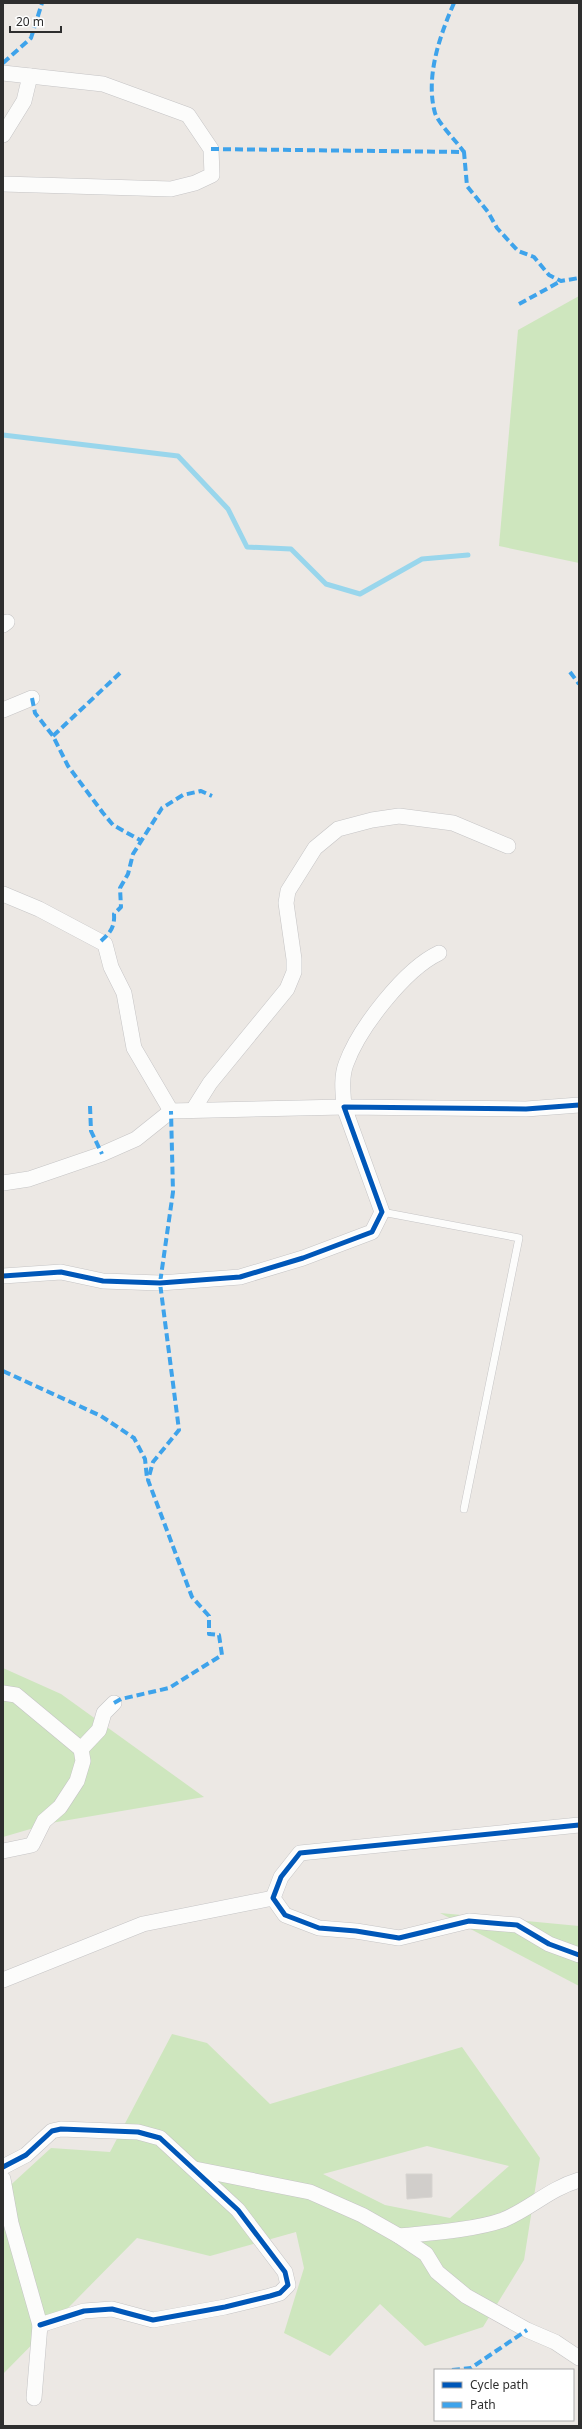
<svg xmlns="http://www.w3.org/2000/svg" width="582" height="2429" font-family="'Noto Sans',sans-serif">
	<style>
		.green { fill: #cee6be; fill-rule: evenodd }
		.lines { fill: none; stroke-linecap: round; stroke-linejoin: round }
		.stream { stroke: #99d6ec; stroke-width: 5 }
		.building { fill: #d1cecb; stroke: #d7d4d0 }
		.service-casing { stroke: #c5c4c5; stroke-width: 8 }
		.minor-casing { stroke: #c5c4c5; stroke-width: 16 }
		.service { stroke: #fcfcfb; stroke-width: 7 }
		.minor { stroke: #fcfcfb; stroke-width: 15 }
		.quiet { stroke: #3ea3eb; stroke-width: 4; stroke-dasharray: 8 4; stroke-linecap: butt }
		.cycleway-casing { stroke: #fff; stroke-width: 8 }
		.cycleway { stroke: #0057b8; stroke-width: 5 }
	</style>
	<rect width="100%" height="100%" fill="#ece8e4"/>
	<g class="green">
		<path d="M579,296V563L499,546L518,330Z"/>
		<path d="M3,1668L61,1694L204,1797L51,1823L3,1837Z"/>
		<path d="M440,1913L579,1926V1986Z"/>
		<path d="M172,2034L207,2043L270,2104L462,2047L540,2158L524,2260L483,2327L425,2346L380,2304L330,2356L284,2333L304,2268L296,2232L210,2256L137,2238L3,2374V2192L51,2148L110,2152ZM427,2146L509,2166L450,2218L385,2205L323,2174Z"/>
	</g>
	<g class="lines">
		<path class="stream" d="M3,435L178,456L228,509L247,547L291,549L326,584L360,594L422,559L468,555"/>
	</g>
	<path class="building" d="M406,2174H432V2197L407,2199Z"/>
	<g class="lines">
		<g class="service-casing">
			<path id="service" d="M382,1212L519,1238L464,1509"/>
		</g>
		<g class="minor-casing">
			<g id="minor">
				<path d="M3,73L103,84L188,115L211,149L212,175L195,183L171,189L3,184"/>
				<path d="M3,135L24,101L30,76"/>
				<path d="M3,625L7,622"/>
				<path d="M3,710L32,698"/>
				<path d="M3,894L39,909L105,944L111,967L124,993L134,1048L171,1111"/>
				<path d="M193,1110L210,1083L287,989L294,972V959L286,903L288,891L315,848L338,829L372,820L399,816L453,823L508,846"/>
				<path d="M3,1183L29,1179L102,1154L136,1139L171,1111L344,1107C343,1093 341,1077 346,1064C359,1028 405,969 439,953"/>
				<path d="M3,1276L61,1272L103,1281L160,1283L240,1277L303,1258L372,1232L382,1212L344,1107L526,1109L579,1105"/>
				<path d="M3,1693L16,1695L81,1749"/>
				<path d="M579,1825L300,1853L281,1877L273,1898L285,1915L319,1928L356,1931L399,1938L469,1921L517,1925L549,1944L579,1955"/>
				<path d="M3,1851L32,1845L44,1821L60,1807L77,1781L83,1761L81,1749L99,1730L104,1713L114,1703"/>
				<path d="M3,1980L143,1924L273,1898"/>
				<path d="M3,2167L26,2155L52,2131L61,2129L138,2132L160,2138L238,2210L285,2272L288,2285L280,2293L270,2296L225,2307L153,2320L112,2309L84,2311L40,2325"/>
				<path d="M195,2169L310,2192L362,2215L399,2236L426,2254L437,2272L466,2296L527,2330L555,2342L579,2358"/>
				<path d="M3,2179L11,2223L40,2325L34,2398"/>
				<path d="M399,2236C429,2233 475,2230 503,2220C530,2209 549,2189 579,2180"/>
			</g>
		</g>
		<use href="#service" class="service"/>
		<use href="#minor" class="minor"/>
		<g class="quiet">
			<path d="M454,3C440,35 425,77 435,113C438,123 457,142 464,152"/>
			<path d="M3,63L31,38L42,3"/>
			<path d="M211,149L464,152L467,186L488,212L497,228L518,251L534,257L549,275L561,281L579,278"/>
			<path d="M519,304L561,281"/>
			<path d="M570,672L579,684"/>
			<path d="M32,698L35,713L53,736L68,766L103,813L113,825L140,840"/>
			<path d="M53,736L121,672"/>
			<path d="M101,941C110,933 115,927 114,914L121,907L120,888L128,874L133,854L162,808L183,795L201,791L212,796"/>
			<path d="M90,1106L91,1131L102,1154"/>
			<path d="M3,1371L101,1416L134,1438L145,1459L147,1478"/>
			<path d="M114,1703L121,1699L169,1688L222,1655L219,1635L209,1634V1616L192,1597L148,1480L153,1462L179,1430L160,1283L173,1192L171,1111"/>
			<path d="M452,2370L471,2368L527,2330"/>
		</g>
		<g class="cycleway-casing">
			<g id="cycleway">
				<path d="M3,1276L61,1272L103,1281L160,1283L240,1277L303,1258L372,1232L382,1212L344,1107L526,1109L579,1105"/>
				<path d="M579,1825L300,1853L281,1877L273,1898L285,1915L319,1928L356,1931L399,1938L469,1921L517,1925L549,1944L579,1955"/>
				<path d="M3,2167L26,2155L52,2131L61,2129L138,2132L160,2138L238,2210L285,2272L288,2285L280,2293L270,2296L225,2307L153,2320L112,2309L84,2311L40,2325"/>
			</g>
		</g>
		<use href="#cycleway" class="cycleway"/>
	</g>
	<rect width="582" height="2429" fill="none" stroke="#2e2e2e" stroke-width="8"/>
	<rect x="434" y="2369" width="140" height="52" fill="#ffffff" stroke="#ababab"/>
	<rect x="442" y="2382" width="20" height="6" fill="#0057b8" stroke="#ababab"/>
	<text x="470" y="2389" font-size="12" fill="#2e2e2e">Cycle path</text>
	<rect x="442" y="2402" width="20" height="6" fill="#3ea3eb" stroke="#ababab"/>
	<text x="470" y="2409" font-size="12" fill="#2e2e2e">Path</text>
	<path d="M10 26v6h51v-6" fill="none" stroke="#2e2e2e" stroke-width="2"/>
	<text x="16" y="26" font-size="12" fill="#2e2e2e" stroke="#ffffff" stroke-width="3" paint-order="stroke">20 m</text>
</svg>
